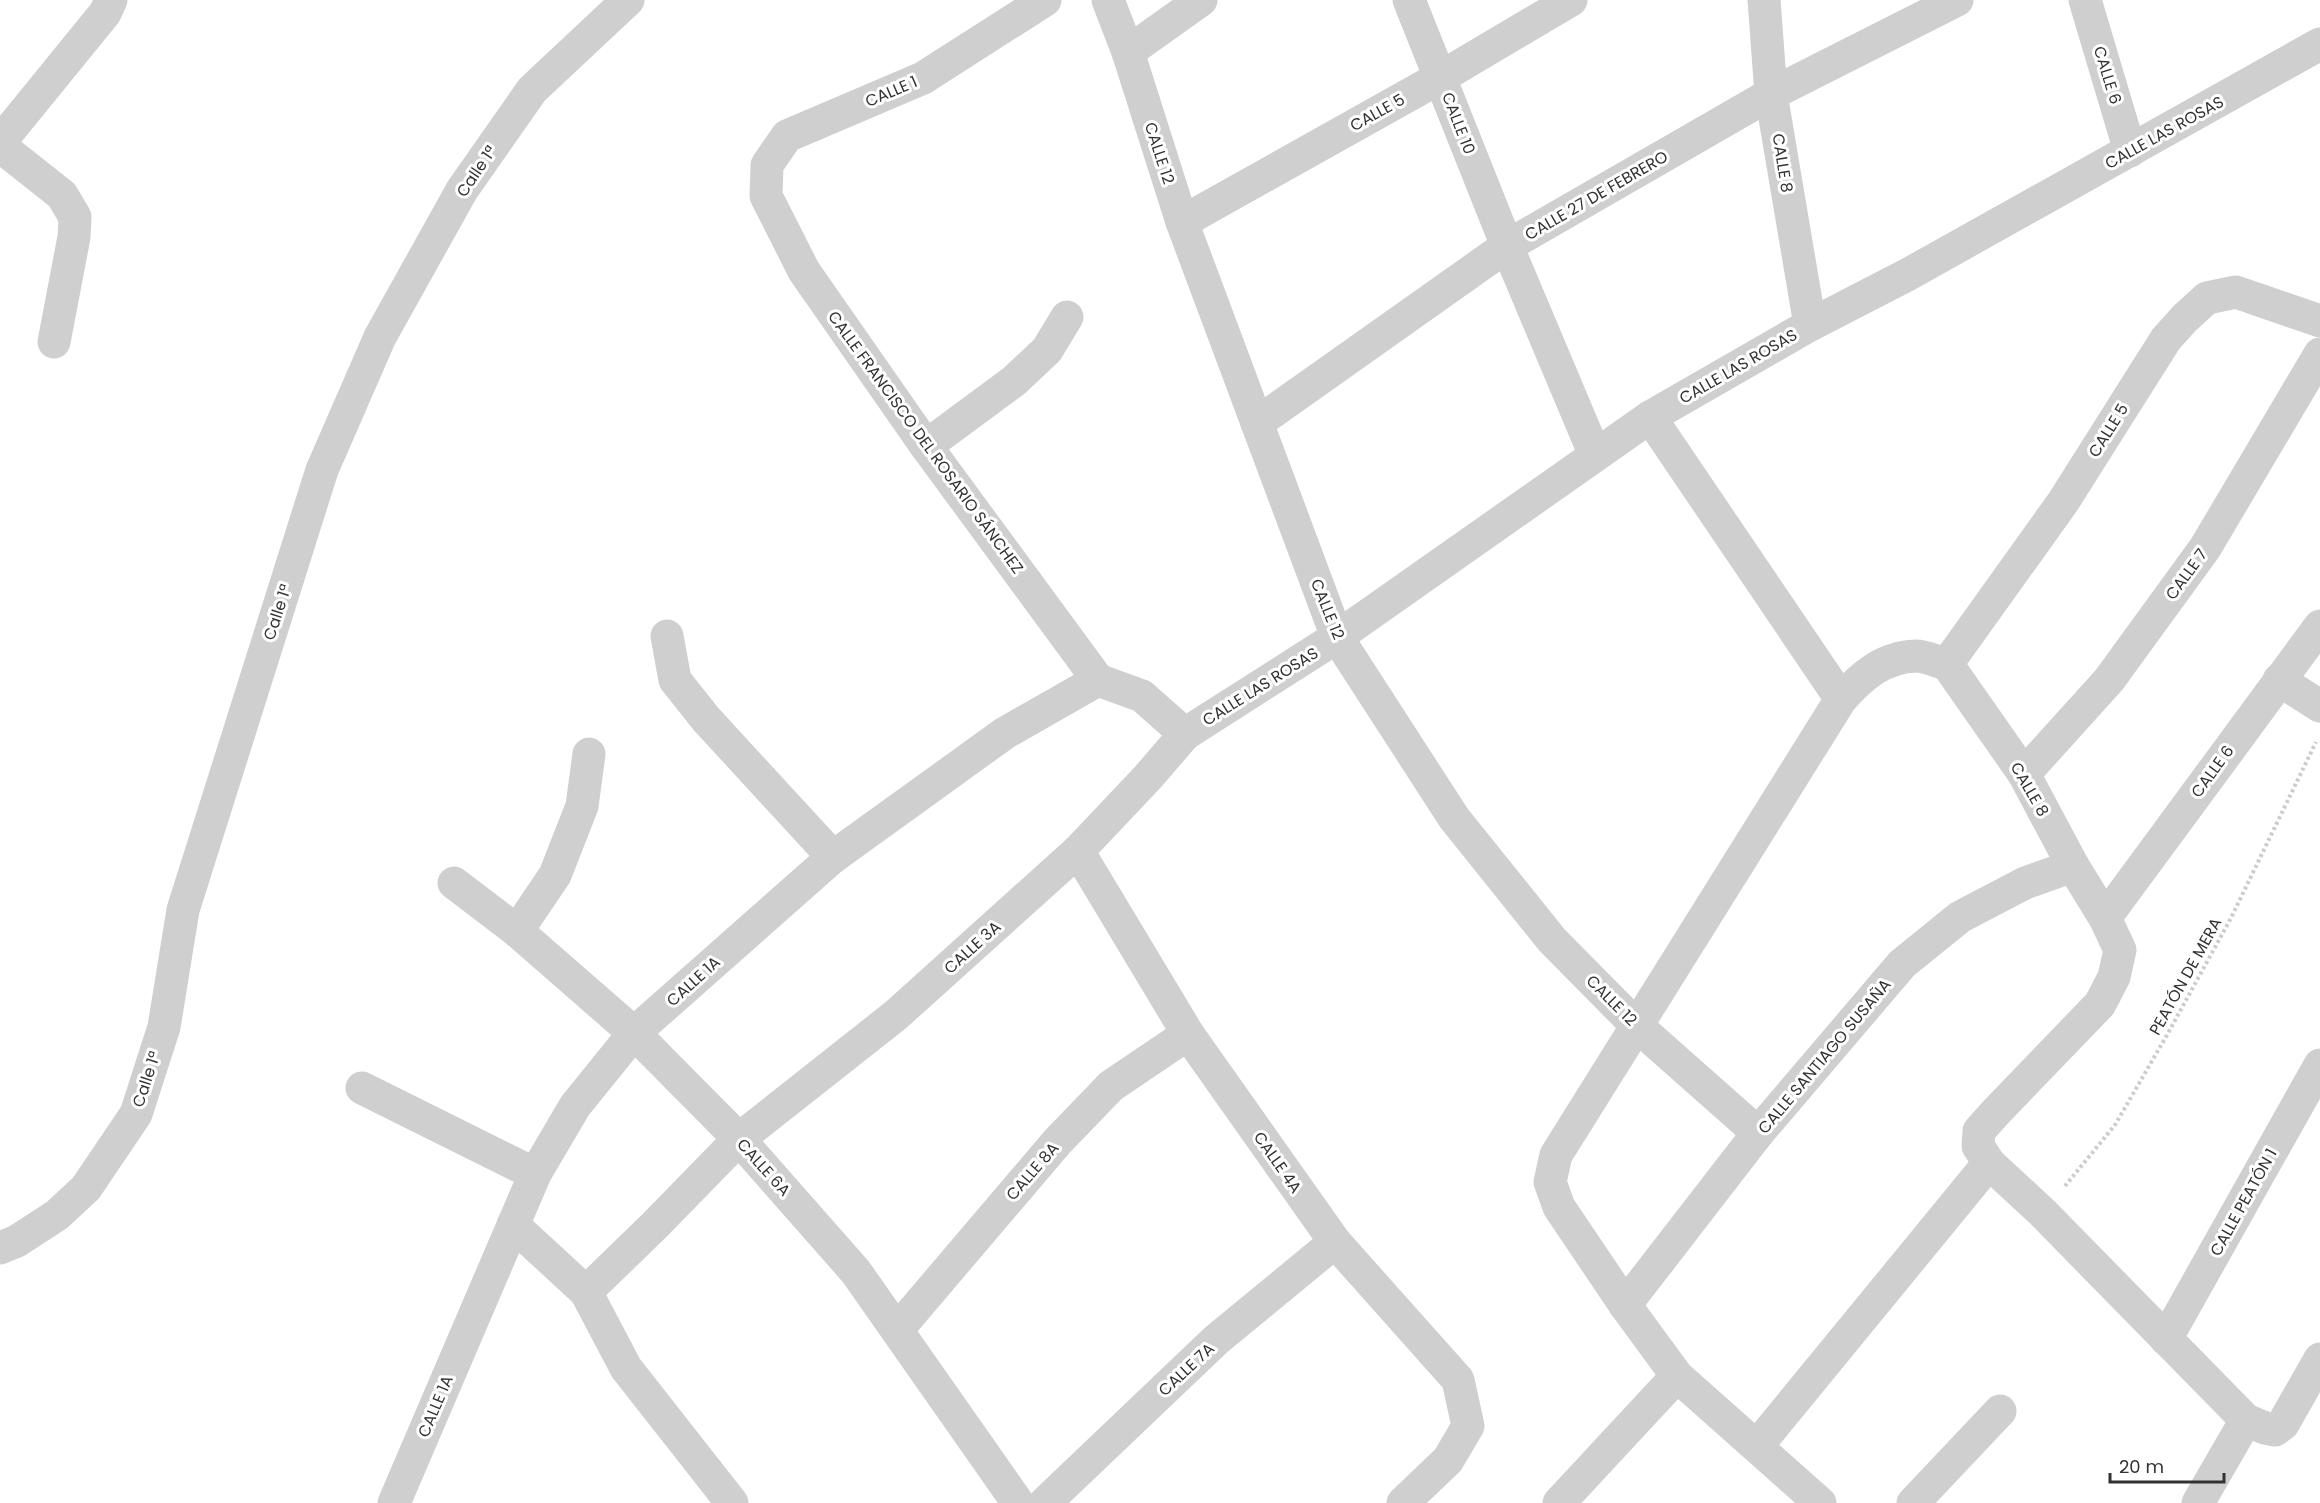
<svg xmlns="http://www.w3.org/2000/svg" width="2320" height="1503" font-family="Poppins,sans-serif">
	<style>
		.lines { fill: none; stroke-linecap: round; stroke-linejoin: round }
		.path { stroke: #ccc; stroke-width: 4; stroke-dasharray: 3 3; stroke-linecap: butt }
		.minor { stroke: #cfcfcf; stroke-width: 33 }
		.labels { text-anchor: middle; stroke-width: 6; stroke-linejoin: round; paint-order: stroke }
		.street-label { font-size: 16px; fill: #323232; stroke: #fff }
	</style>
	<rect width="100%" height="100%" fill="#fff"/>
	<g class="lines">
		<path class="path" d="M2065,1186L2115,1125L2167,1035L2231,918L2316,742"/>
		<g class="minor">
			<path d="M1045,0L923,78L787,136L767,165L766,196L804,271L926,446L1098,680"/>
			<path d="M1108,0L1128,52L1182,222L1337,637L1454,818L1552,940L1637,1026L1758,1133"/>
			<path d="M1409,0L1507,246L1595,455"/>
			<path d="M1764,0L1771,94L1810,325"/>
			<path d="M2085,0L2130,151"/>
			<path d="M1128,52L1201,0"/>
			<path d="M0,142L105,13L111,0"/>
			<path d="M0,146L62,195L75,217L74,237L54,342"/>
			<path d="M1182,222L1441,77L1571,0"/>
			<path d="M1650,417L1841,699"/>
			<path d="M1257,423L1507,246L1771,94L1957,0"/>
			<path d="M926,446L1014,381L1047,350L1067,317"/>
			<path d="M667,636L675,680L706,719L833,857"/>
			<path d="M1947,664L2024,774L2073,866L2105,918L2120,950L2114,977L2100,1004L1995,1113L1979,1131L1978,1146L1989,1163L2042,1212L2246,1420L2265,1428L2275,1430L2283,1424L2320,1359"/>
			<path d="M1947,664L2063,502L2166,339L2185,318L2207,298L2236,292L2320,321"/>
			<path d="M2279,680L2320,706"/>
			<path d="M2024,774L2109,680L2205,548L2320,354"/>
			<path d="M1078,851L1188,1034L1335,1242L1458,1380L1468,1426L1448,1460L1403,1503"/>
			<path d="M454,883L517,931L634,1033L739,1139L856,1272L1018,1503"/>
			<path d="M2105,918L2320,626"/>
			<path d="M517,931L555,875L582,806L589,754"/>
			<path d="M362,1088L535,1174"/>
			<path d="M513,1225L586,1292L654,1226L739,1139L896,1015L1078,851L1148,777L1185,734L1337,637L1650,417L1810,325L1907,275L2320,44"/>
			<path d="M0,1248L17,1241L57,1215L86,1188L136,1114L164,1027L183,910L322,470L380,337L462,190L532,90L628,0"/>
			<path d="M586,1292L626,1368L732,1503"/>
			<path d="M1625,1305L1758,1133L1902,964L1960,917L2025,883L2073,866"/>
			<path d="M897,1330L1057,1142L1111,1086L1188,1034"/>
			<path d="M2166,1339L2320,1065"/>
			<path d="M1757,1446L1989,1163"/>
			<path d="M394,1503L535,1174L575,1106L634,1033L833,857L1005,733L1098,680L1142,696L1185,734"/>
			<path d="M1045,1503L1216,1340L1335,1242"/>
			<path d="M1559,1503L1677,1376"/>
			<path d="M1820,1503L1677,1376L1625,1305L1559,1207L1550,1182L1556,1155L1841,699C1862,676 1883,657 1916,656C1926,656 1938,662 1947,664"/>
			<path d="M1913,1503L2000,1411"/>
			<path d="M2198,1503L2246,1420"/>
		</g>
	</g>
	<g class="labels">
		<g class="street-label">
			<text transform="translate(2108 75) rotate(73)" y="6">CALLE 6</text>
			<text transform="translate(891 91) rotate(-23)" y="6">CALLE 1</text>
			<text transform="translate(1377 112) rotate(-29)" y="6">CALLE 5</text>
			<text transform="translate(1459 123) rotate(69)" y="6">CALLE 10</text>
			<text transform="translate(2164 132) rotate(-29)" y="6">CALLE LAS ROSAS</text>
			<text transform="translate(1160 153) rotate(72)" y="6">CALLE 12</text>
			<text transform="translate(1783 163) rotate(81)" y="6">CALLE 8</text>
			<text transform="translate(476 171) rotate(-56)" y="6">Calle 1ª</text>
			<text transform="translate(1596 195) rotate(-30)" y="6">CALLE 27 DE FEBRERO</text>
			<text transform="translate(1738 366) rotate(-30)" y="6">CALLE LAS ROSAS</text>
			<text transform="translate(2108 430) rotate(-58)" y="6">CALLE 5</text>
			<text transform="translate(926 442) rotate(54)" y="6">CALLE FRANCISCO DEL ROSARIO SÁNCHEZ</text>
			<text transform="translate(2186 574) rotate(-54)" y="6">CALLE 7</text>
			<text transform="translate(1328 609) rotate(68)" y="6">CALLE 12</text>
			<text transform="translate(277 612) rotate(-72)" y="6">Calle 1ª</text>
			<text transform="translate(1260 686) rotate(-32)" y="6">CALLE LAS ROSAS</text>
			<text transform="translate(2212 771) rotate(-54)" y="6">CALLE 6</text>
			<text transform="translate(2030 789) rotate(60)" y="6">CALLE 8</text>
			<text transform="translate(972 947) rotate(-42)" y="6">CALLE 3A</text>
			<text transform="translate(2185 976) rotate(-61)" y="6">PEATÓN DE MERA</text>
			<text transform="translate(693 981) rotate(-42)" y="6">CALLE 1A</text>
			<text transform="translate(1612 1000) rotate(45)" y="6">CALLE 12</text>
			<text transform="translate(1824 1056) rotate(-50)" y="6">CALLE SANTIAGO SUSAÑA</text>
			<text transform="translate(146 1079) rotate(-72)" y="6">Calle 1ª</text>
			<text transform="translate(1278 1162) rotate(55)" y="6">CALLE 4A</text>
			<text transform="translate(764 1167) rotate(48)" y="6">CALLE 6A</text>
			<text transform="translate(1032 1171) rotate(-49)" y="6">CALLE 8A</text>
			<text transform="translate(2243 1202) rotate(-61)" y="6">CALLE PEATÓN 1</text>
			<text transform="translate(1186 1369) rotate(-43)" y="6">CALLE 7A</text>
			<text transform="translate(435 1406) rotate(-67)" y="6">CALLE 1A</text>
		</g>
	</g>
	<path d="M2110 1473v9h114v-9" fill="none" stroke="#323232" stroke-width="3"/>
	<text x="2119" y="1473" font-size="18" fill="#323232" stroke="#ffffff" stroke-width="4.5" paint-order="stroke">20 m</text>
</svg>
